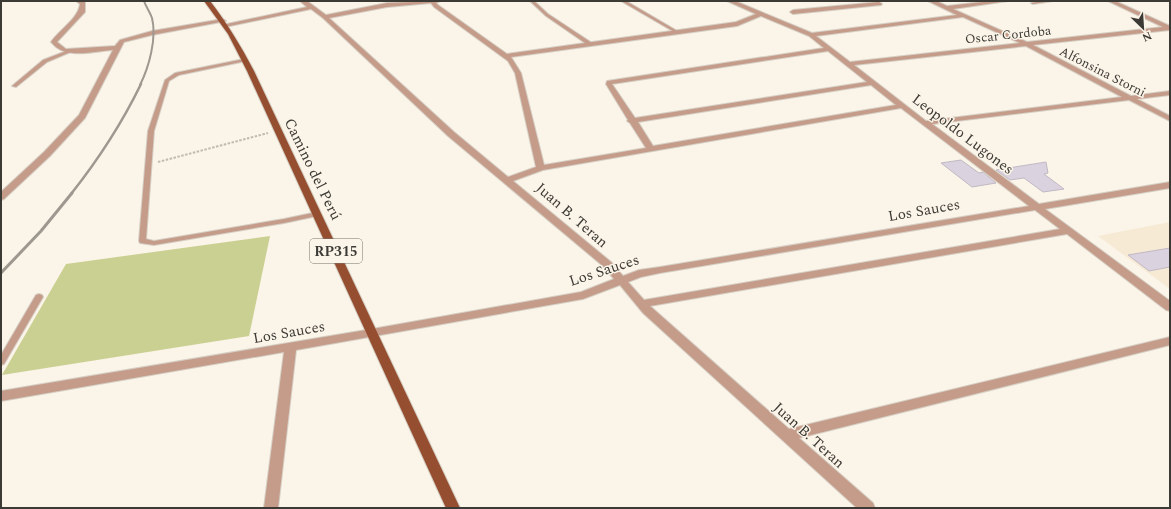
<svg xmlns="http://www.w3.org/2000/svg" width="1171" height="509" font-family="Spectral,serif">
	<style>
		.education { fill: #f6ead5 }
		.green { fill: #cad091 }
		.building { fill: #dad3df; stroke: #c0b9c4 }
		.lines { fill: none; stroke-linecap: round; stroke-linejoin: round }
		.lane-casing { stroke: #d5cfc4; stroke-width: 2 }
		.street-casing { stroke: #d5cfc4; stroke-width: 2 }
		.primary-casing { stroke: #d5cfc4; stroke-width: 2 }
		.path { stroke: #c0bab1; stroke-width: 2; stroke-dasharray: 2.5 1.5; stroke-linecap: butt }
		.lane { fill: #c59b8a; fill-rule: evenodd }
		.street { fill: #c59b8a; fill-rule: evenodd }
		.primary { fill: #964e30; fill-rule: evenodd }
		.rail-far2 { stroke: #9d9890; stroke-width: 2 }
		.rail-far1 { stroke: #9d9890; stroke-width: 2.5 }
		.rail { stroke: #9d9890; stroke-width: 3 }
		.labels { text-anchor: middle; stroke-width: 3; stroke-linejoin: round; paint-order: stroke }
		.far-street-label { font-size: 13px; fill: #3c3a35; stroke: #fbf4e8 }
		.shield { fill: #fbf4e8; stroke: #75726b; stroke-width: 1 }
		.shield-label { font-size: 14px; font-weight: bold; fill: #3c3a35 }
		.street-label { font-size: 15px; fill: #3c3a35; stroke: #fbf4e8 }
	</style>
	<rect width="100%" height="100%" fill="#fbf4e8"/>
	<path class="education" d="M1170,222V289L1098,236Z"/>
	<path class="green" d="M270,236L249,336L2,375L66,264Z"/>
	<g class="building">
		<path d="M961,160L979,173L983,172L996,183L972,187L941,163Z"/>
		<path d="M1046,162L1048,173L1044,174L1064,189L1043,192L1024,178L1010,180L996,170Z"/>
		<path d="M1170,248V267L1149,271L1128,255Z"/>
	</g>
	<g class="lines">
		<g class="lane-casing">
			<g id="lane">
				<path d="M530,1H534L548,14L592,43V45H588L546,16Z"/>
				<path d="M621,1H626L679,32L676,33Z"/>
				<path d="M1041,1H1053L1033,4L1031,3Z"/>
				<path d="M69,50L73,51L47,62L16,87L12,86L43,60Z"/>
				<path d="M244,59L246,60V61L179,75L169,81L154,131L146,239L154,241L284,219L317,212L320,214L317,216L284,223L154,245L140,243L139,241L148,131L165,80L175,73Z"/>
				<path d="M39,294L42,295L43,297L4,364L1,365V355L36,295Z"/>
			</g>
		</g>
		<g class="street-casing">
			<g id="street">
				<path d="M76,1L85,2V12L57,42L66,49L115,46L120,40L152,31L223,19L226,21L152,35L124,42L85,118L50,156L4,199L1,200V192L44,152L79,115L113,50C95,51 65,60 52,43L51,42C60,29 78,19 80,4Z"/>
				<path d="M300,1H307L326,15L387,3L440,1L436,3L438,5L507,54L736,22L756,14L727,1H735L812,33L957,15L928,1H936L947,6L991,1H1008L953,9L1027,42L1163,27L1108,1H1115L1170,26V30L1033,45L1131,96L1170,91V95L1137,99L1170,116V121L1129,100L932,124L1039,204L1170,182V188L1045,209L1170,301V311L1166,310L1067,234L650,306L789,429L1170,337V345L799,438L873,503L875,508H857L643,313L620,285L583,299L296,350L278,508H264L284,352L1,401V391L372,329L581,292L614,279L603,266L448,136L323,18L311,9L225,27L222,25L307,7ZM431,3L434,7L508,61L515,73L536,167L508,177L454,132L329,18L387,7ZM761,16L809,36L824,48L607,81L606,84L628,120L627,121L630,123L646,148L544,165L521,73L511,57L737,26ZM963,17L1020,43L850,62L816,36ZM1026,46L1122,97L926,121L854,65ZM828,51L867,82L635,118L612,84ZM871,85L896,105L653,146L638,122ZM901,108L1029,206L660,267L639,270L623,276L611,262L513,181L543,170ZM1035,210L1060,229L644,300L628,282L641,277L660,273Z"/>
				<path d="M879,2L882,4L881,5L793,14L790,12L793,10Z"/>
			</g>
		</g>
		<g class="primary-casing">
			<path id="primary" d="M204,1H210C227,23 241,46 254,71L460,508H446L247,71L228,34Z"/>
		</g>
		<path class="path" d="M158,162L268,133"/>
		<use href="#lane" class="lane"/>
		<use href="#street" class="street"/>
		<use href="#primary" class="primary"/>
		<path class="rail-far2" d="M140,85C149,67 157,38 152,18C150,12 146,7 144,1"/>
		<path class="rail-far1" d="M71,194C98,160 122,123 141,84"/>
		<path class="rail" d="M1,273L41,231L72,193"/>
	</g>
	<g class="labels">
		<g class="far-street-label">
			<text transform="translate(1008 34) rotate(-6)" y="5">Oscar Cordoba</text>
			<text transform="translate(1103 71) rotate(27)" y="5">Alfonsina Storni</text>
		</g>
		<rect class="shield" x="310" y="239" width="52" height="24" rx="3"/>
		<g class="shield-label">
			<text x="336" y="256">RP315</text>
		</g>
		<g class="street-label">
			<text transform="translate(963 134) rotate(37)" y="5">Leopoldo Lugones</text>
			<text transform="translate(313 169) rotate(64)" y="5">Camino del Perú</text>
			<text transform="translate(924 210) rotate(-10)" y="5">Los Sauces</text>
			<text transform="translate(572 215) rotate(41)" y="5">Juan B. Teran</text>
			<text transform="translate(604 270) rotate(-18)" y="5">Los Sauces</text>
			<text transform="translate(289 332) rotate(-10)" y="5">Los Sauces</text>
			<text transform="translate(809 435) rotate(42)" y="5">Juan B. Teran</text>
		</g>
	</g>
	<rect width="1171" height="509" fill="none" stroke="#3c3a35" stroke-width="4"/>
	<g transform="translate(1143 28) rotate(155)" stroke="#fbf4e8" stroke-width="3" paint-order="stroke">
	<path d="M0-3L7 15L0 10L-7 15Z" fill="#3c3a35"/>
	<text y="-6" font-size="11" font-weight="bold" text-anchor="middle" fill="#3c3a35">N</text>
	</g>
</svg>
